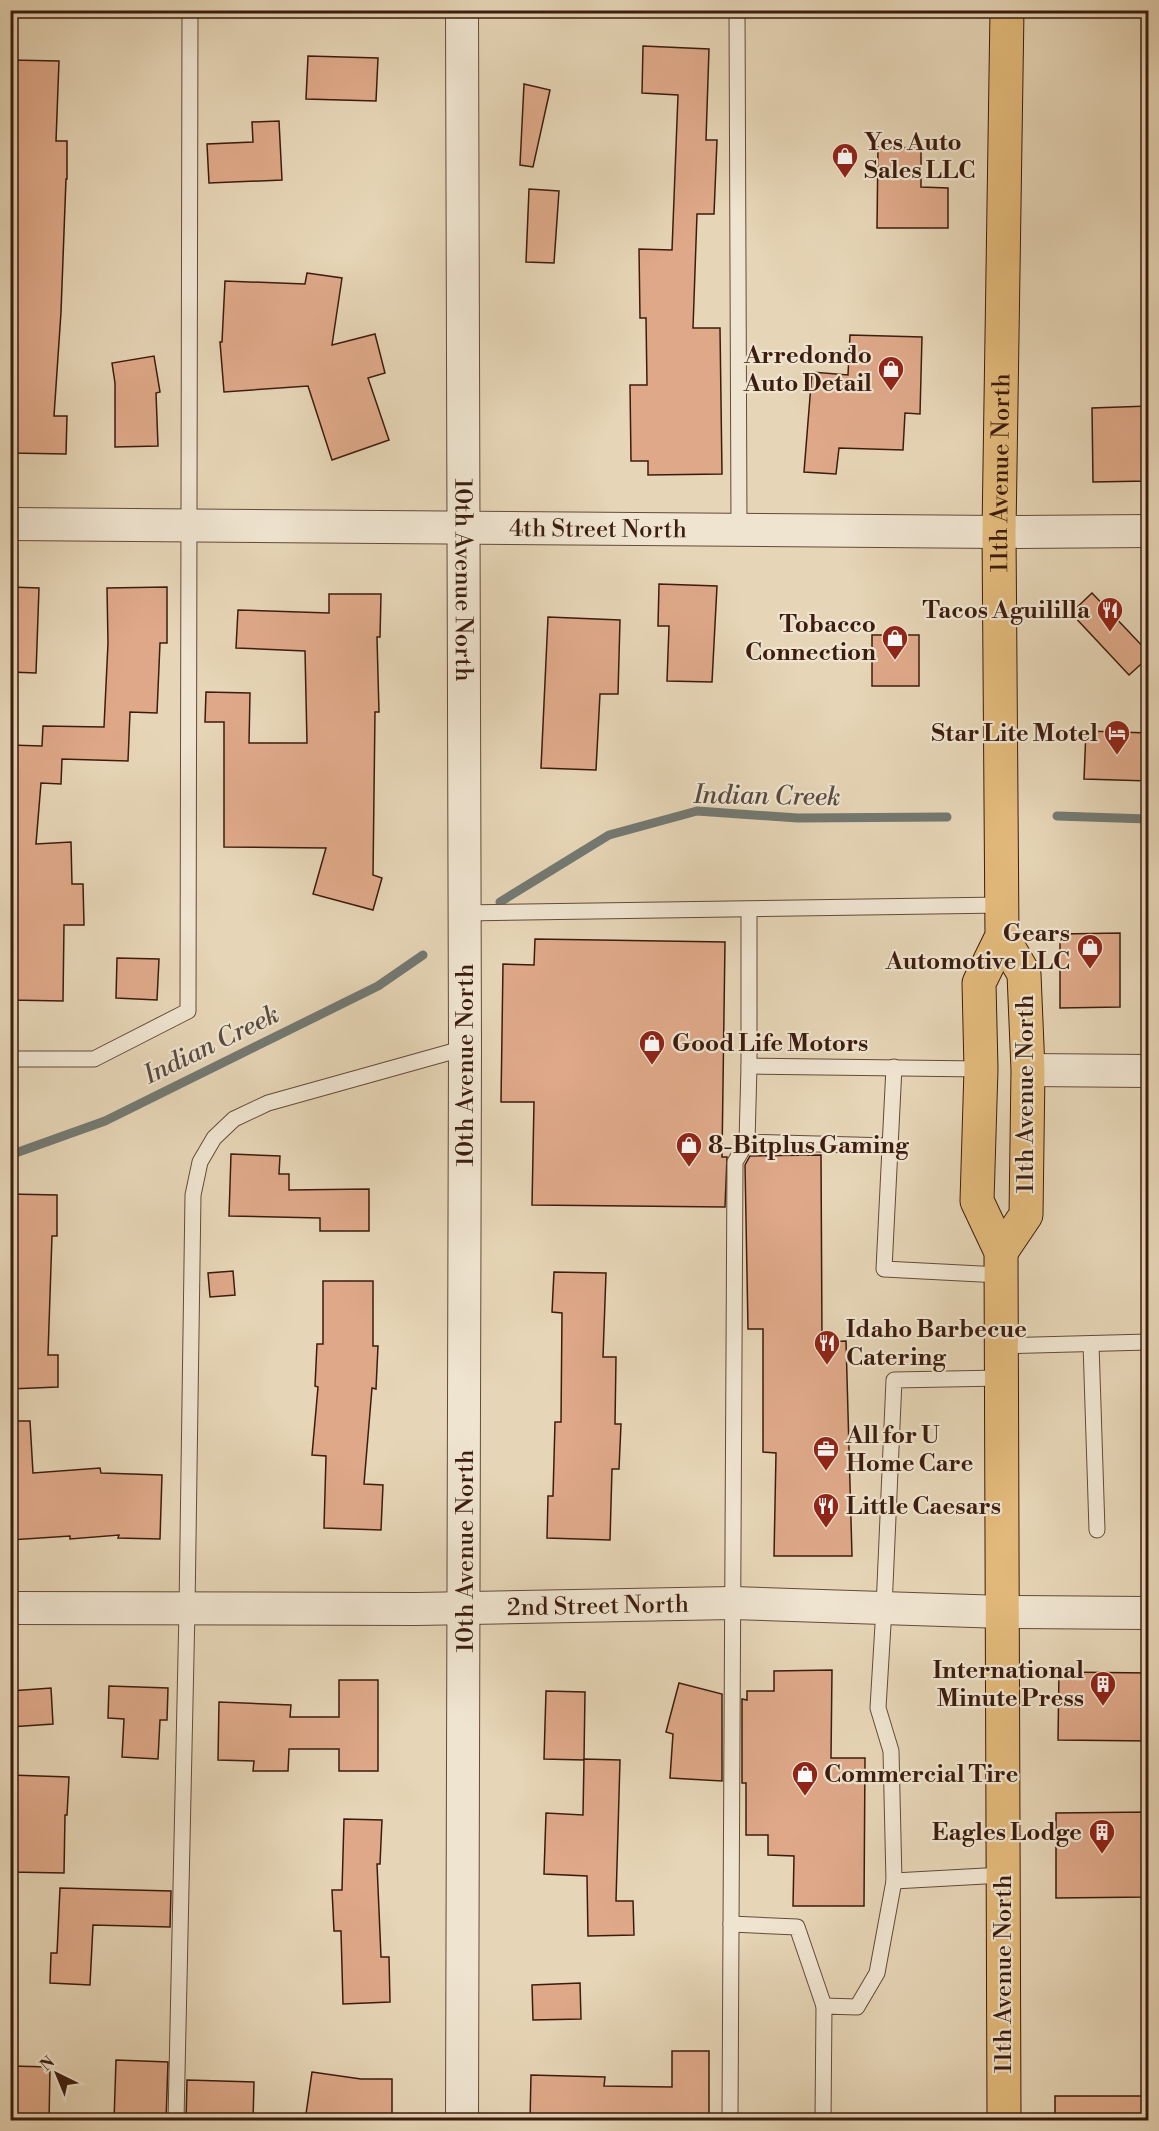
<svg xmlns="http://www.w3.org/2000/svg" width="1159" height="2131" font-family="'Libre Bodoni',serif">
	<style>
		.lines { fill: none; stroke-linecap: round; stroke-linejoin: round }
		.stream { stroke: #737972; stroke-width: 9 }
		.building { fill: #dfa989; stroke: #3c1c0e; stroke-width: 1.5 }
		.service-casing { stroke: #664a38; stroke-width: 17 }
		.minor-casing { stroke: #664a38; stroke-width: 34 }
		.primary-casing { stroke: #3c1c0e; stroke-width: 35 }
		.service { stroke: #efe4d0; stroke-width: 15 }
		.minor { stroke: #efe4d0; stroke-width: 32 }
		.primary { stroke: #e3ba7b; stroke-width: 33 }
		.labels { text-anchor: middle; stroke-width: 4.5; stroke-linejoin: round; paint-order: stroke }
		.poi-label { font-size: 24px; font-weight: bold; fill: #3c1c0e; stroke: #efe4d0; text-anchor: start }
		.street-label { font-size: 24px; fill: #3c1c0e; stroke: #efe4d0 }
		.water-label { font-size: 26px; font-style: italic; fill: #584a40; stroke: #efe4d0 }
	</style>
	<rect width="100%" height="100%" fill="#e6d5b6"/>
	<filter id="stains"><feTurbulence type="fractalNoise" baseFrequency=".00333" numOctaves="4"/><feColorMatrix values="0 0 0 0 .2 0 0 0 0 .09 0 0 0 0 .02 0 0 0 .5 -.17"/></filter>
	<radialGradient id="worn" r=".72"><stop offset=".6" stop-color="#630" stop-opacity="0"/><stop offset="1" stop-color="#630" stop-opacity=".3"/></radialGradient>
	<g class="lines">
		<g class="stream">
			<path d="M1057,816L1148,819"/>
			<path d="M500,902L609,835L697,811L798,818L947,817"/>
			<path d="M10,1155L105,1121L378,986L423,955"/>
		</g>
	</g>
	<g class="building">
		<path d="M643,46L709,49L706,140H717L714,214H697L693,328H720L722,474L648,475V461H631L630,385H647L646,318H640L639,249L672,250L678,95L642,93Z"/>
		<path d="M308,56L378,58L376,101L306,99Z"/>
		<path d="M10,60L59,61L56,141H67V179H66L61,312L54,416H67L66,454L10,453V193H13Z"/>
		<path d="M524,84L550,90L533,167L520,165Z"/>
		<path d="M279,121L282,180L209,183L207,144L253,142L252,122Z"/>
		<path d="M878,147L921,148V187L948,188V228H877Z"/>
		<path d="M529,189L559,191L554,263L526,262Z"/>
		<path d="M307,273L342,278L332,345L375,334L385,373L368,378L389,440L332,460L308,386L224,392L220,342H222L225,281L305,284Z"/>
		<path d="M850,335L922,337L920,414L905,413L903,450L839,448L836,474L804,472L812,372L848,375Z"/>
		<path d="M154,356L160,392L156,393L158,446L115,447V383L112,363Z"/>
		<path d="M1149,406V481L1093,482L1092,408Z"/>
		<path d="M659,584L717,586L712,682L667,681L669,626H658Z"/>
		<path d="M10,587L39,588L36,673L10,672Z"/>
		<path d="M167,587V643H160L157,713L130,712L128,761L62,759L61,784L41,783L36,844L71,842L72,884H83L84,925H64L63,1001L10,1000V745L42,746L43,726L104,727L108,643L107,588Z"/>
		<path d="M1092,593L1149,653V657L1129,675L1071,613Z"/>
		<path d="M329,594H381L380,637H377L379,712H375L373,875L382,878L373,910L313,894L326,848L224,847V722H205L206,692L250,693L249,743H307L305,651L236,648L238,610L329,613Z"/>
		<path d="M548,617L620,620L618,694H600L596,770L541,768Z"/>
		<rect x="872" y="635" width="47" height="51"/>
		<path d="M1086,731L1149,733V781L1084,779Z"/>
		<path d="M1120,933V1007L1060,1008V934Z"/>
		<path d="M535,939L725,942L722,1157H727L725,1207L532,1205L534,1102H501L503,964L534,965Z"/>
		<path d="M117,958L159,959L157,1000L116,998Z"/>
		<path d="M231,1154L280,1156L279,1174H289V1190L369,1189V1231H320V1218L229,1216Z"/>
		<path d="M821,1155L822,1342L846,1341L852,1556H774L776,1453L763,1452V1329H748L745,1165L750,1156Z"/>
		<path d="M10,1194L57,1195V1236H52L48,1355H58V1387L10,1389Z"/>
		<path d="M233,1271L235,1295L210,1297L208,1273Z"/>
		<path d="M554,1272L606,1273L603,1357H616L615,1424H621L619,1469H612L610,1540L547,1538L548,1496H553L555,1422H561L562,1313L552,1312Z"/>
		<path d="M323,1281H373V1346H378L376,1389L372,1388L364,1484L383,1485L381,1530L324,1528L326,1456L312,1455L318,1387L315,1386L317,1344H323Z"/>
		<path d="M10,1421H30L33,1473L100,1468L101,1473L162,1475L160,1539L118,1538L119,1535L70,1539V1536L10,1540Z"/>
		<path d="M832,1670L831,1758H865L864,1906H793L794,1856L768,1855V1835H746V1783H742V1699L747,1700V1691H774V1671Z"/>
		<path d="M1059,1672L1149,1673V1741L1058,1740Z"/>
		<path d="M339,1680H378V1771H339V1749H289L288,1771H253L254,1761L218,1760L219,1702L291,1705L290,1717H339Z"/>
		<path d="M679,1683L722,1694V1781L670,1778L673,1734L666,1732Z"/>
		<path d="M109,1686L168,1688L167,1720H160L158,1759L122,1757L124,1719L108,1718Z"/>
		<path d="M51,1688L53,1724L10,1727V1691Z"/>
		<path d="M546,1691L585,1692L584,1760L544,1759Z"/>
		<path d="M584,1759L620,1760L616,1901H633L634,1935L588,1936L587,1876L544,1874L546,1813L583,1815Z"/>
		<path d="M10,1775L69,1777L67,1815H65L64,1873L10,1872Z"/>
		<path d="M1149,1812V1897L1056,1898V1813Z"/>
		<path d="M344,1819L382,1820L380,1864H377L381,1957H389L390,2002L343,2004L341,1931H334L332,1890H342Z"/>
		<path d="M60,1888L171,1891L170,1927L93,1925L90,1985L50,1983L51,1953H57Z"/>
		<path d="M580,1983L581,2019L533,2020L532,1985Z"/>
		<path d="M672,2051H709V2121H530L531,2075L605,2077L604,2086L672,2087Z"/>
		<path d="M116,2060L168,2062L166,2121H114Z"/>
		<path d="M11,2066L50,2067L49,2121H10Z"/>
		<path d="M312,2072L361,2079H392V2121H305Z"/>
		<path d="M187,2080L254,2082L253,2121H186Z"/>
		<rect x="1055" y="2096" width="94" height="25"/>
	</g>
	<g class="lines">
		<g class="service-casing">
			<g id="service">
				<path d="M737,10L739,530"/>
				<path d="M749,910V1066L981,1069"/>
				<path d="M465,913L1002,905"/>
				<path d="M10,1059H94L188,1011L190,10"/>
				<path d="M749,1066L747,1142L890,1146"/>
				<path d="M894,1067L884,1269L1000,1275"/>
				<path d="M1091,1344L1097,1530"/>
				<path d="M1001,1346L1148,1342"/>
				<path d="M894,1881L1003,1875"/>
				<path d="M731,1924L797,1927L824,2006"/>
				<path d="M176,2120L187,1609L193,1195L200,1162L214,1138L234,1119L268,1103L465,1048"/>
				<path d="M730,2120L735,1162L747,1142"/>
				<path d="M823,2120L824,2006L857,2007L877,1973L894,1881L891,1751L878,1708L884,1608L894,1380L1001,1378"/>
			</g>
		</g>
		<g class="minor-casing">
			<g id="minor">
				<path id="s1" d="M462,10L465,1048L462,2120"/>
				<path id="s2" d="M10,524L999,532L1148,531"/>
				<path d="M1028,1070L1148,1071"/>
				<path id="s3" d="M10,1608L417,1609L732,1603L1003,1612L1148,1613"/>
			</g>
		</g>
		<g class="primary-casing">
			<g id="primary">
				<path d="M1001,1252L1026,1215L1028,1070L1024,974L1002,936"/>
				<path id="s4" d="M1004,2120L1001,1252L977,1201L981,1069L979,983L1002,936L999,532L1007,10"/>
			</g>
		</g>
		<use href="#service" class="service"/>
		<use href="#minor" class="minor"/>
		<use href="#primary" class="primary"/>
	</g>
	<defs>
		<g id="shop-pin" transform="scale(1.35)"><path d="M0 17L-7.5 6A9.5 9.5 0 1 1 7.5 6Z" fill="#8f2418" stroke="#efe4d0"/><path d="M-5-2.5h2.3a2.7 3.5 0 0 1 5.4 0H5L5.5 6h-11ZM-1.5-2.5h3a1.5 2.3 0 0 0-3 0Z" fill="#fff"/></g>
		<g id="restaurant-pin" transform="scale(1.35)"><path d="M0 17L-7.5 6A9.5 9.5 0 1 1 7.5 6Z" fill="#8f2418" stroke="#efe4d0"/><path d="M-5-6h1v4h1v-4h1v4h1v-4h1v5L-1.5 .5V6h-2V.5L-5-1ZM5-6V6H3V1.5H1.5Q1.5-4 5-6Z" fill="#fff"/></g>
		<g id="hotel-pin" transform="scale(1.35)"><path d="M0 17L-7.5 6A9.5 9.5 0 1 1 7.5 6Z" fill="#8f2418" stroke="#efe4d0"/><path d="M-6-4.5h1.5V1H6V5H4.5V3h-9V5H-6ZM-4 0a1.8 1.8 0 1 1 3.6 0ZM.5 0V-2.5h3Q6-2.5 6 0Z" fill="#fff"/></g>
		<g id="office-pin" transform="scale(1.35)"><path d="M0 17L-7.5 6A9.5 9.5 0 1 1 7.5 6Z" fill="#8f2418" stroke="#efe4d0"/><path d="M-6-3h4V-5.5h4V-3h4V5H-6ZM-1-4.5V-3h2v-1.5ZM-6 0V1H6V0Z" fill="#fff"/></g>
		<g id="building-pin" transform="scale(1.35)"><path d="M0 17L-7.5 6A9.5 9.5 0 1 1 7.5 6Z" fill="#8f2418" stroke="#efe4d0"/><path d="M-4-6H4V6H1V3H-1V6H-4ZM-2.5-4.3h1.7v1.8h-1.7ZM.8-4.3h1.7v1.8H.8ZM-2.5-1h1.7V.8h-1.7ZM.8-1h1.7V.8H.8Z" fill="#fff"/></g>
	</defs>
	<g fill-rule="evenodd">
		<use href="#shop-pin" x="845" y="156"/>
		<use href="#shop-pin" x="891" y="369"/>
		<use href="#restaurant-pin" x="1110" y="610"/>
		<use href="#shop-pin" x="895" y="638"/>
		<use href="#hotel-pin" x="1117" y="733"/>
		<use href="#shop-pin" x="1090" y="947"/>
		<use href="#shop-pin" x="652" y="1043"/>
		<use href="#shop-pin" x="689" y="1145"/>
		<use href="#restaurant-pin" x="827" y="1343"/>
		<use href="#office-pin" x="826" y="1449"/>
		<use href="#restaurant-pin" x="826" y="1506"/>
		<use href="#building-pin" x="1103" y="1684"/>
		<use href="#shop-pin" x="805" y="1774"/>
		<use href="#building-pin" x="1102" y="1832"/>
	</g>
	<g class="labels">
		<g class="poi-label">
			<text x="864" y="150">Yes Auto<tspan x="864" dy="28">Sales LLC</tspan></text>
			<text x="872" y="363" text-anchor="end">Arredondo<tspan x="872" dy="28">Auto Detail</tspan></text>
			<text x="1090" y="618" text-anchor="end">Tacos Aguililla</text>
			<text x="876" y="632" text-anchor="end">Tobacco<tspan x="876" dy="28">Connection</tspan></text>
			<text x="1098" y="741" text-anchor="end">Star Lite Motel</text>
			<text x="1070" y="941" text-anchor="end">Gears<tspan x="1070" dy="28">Automotive LLC</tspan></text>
			<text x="672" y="1051">Good Life Motors</text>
			<text x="708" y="1153">8-Bitplus Gaming</text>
			<text x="846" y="1337">Idaho Barbecue<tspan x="846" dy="28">Catering</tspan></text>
			<text x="846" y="1443">All for U<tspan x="846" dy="28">Home Care</tspan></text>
			<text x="846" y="1514">Little Caesars</text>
			<text x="1084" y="1678" text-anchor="end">International<tspan x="1084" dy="28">Minute Press</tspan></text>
			<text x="824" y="1782">Commercial Tire</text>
			<text x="1082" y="1840" text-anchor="end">Eagles Lodge</text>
		</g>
		<g class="street-label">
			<text dy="8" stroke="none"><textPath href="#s4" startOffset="1658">11th Avenue North</textPath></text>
			<text dy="8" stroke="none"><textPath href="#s2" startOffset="588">4th Street North</textPath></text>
			<text dy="8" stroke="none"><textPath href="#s1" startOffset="570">10th Avenue North</textPath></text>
			<text transform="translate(465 1065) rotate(-90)" y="8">10th Avenue North</text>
			<text transform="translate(1025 1094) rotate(-90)" y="8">11th Avenue North</text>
			<text transform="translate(465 1551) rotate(-90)" y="8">10th Avenue North</text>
			<text dy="8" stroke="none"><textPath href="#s3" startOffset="588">2nd Street North</textPath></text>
			<text transform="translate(1003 1974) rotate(-90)" y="8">11th Avenue North</text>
		</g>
		<g class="water-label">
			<text transform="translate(767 795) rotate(1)" y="9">Indian Creek</text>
			<text transform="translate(211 1044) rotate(-26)" y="9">Indian Creek</text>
		</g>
	</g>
	<rect width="1159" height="2131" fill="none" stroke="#e6d5b6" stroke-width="36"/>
	<rect x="12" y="12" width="1135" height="2107" fill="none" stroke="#3c1c0e" stroke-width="3"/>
	<rect x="18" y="18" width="1123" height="2095" fill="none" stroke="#3c1c0e" stroke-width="1.5"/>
	<g transform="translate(57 2074) rotate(317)" stroke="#efe4d0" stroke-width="4.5" paint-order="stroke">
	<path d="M0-4.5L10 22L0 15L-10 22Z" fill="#3c1c0e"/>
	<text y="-9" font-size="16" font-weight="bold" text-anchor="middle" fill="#3c1c0e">N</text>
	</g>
	<rect width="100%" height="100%" filter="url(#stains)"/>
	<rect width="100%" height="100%" fill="url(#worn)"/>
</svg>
